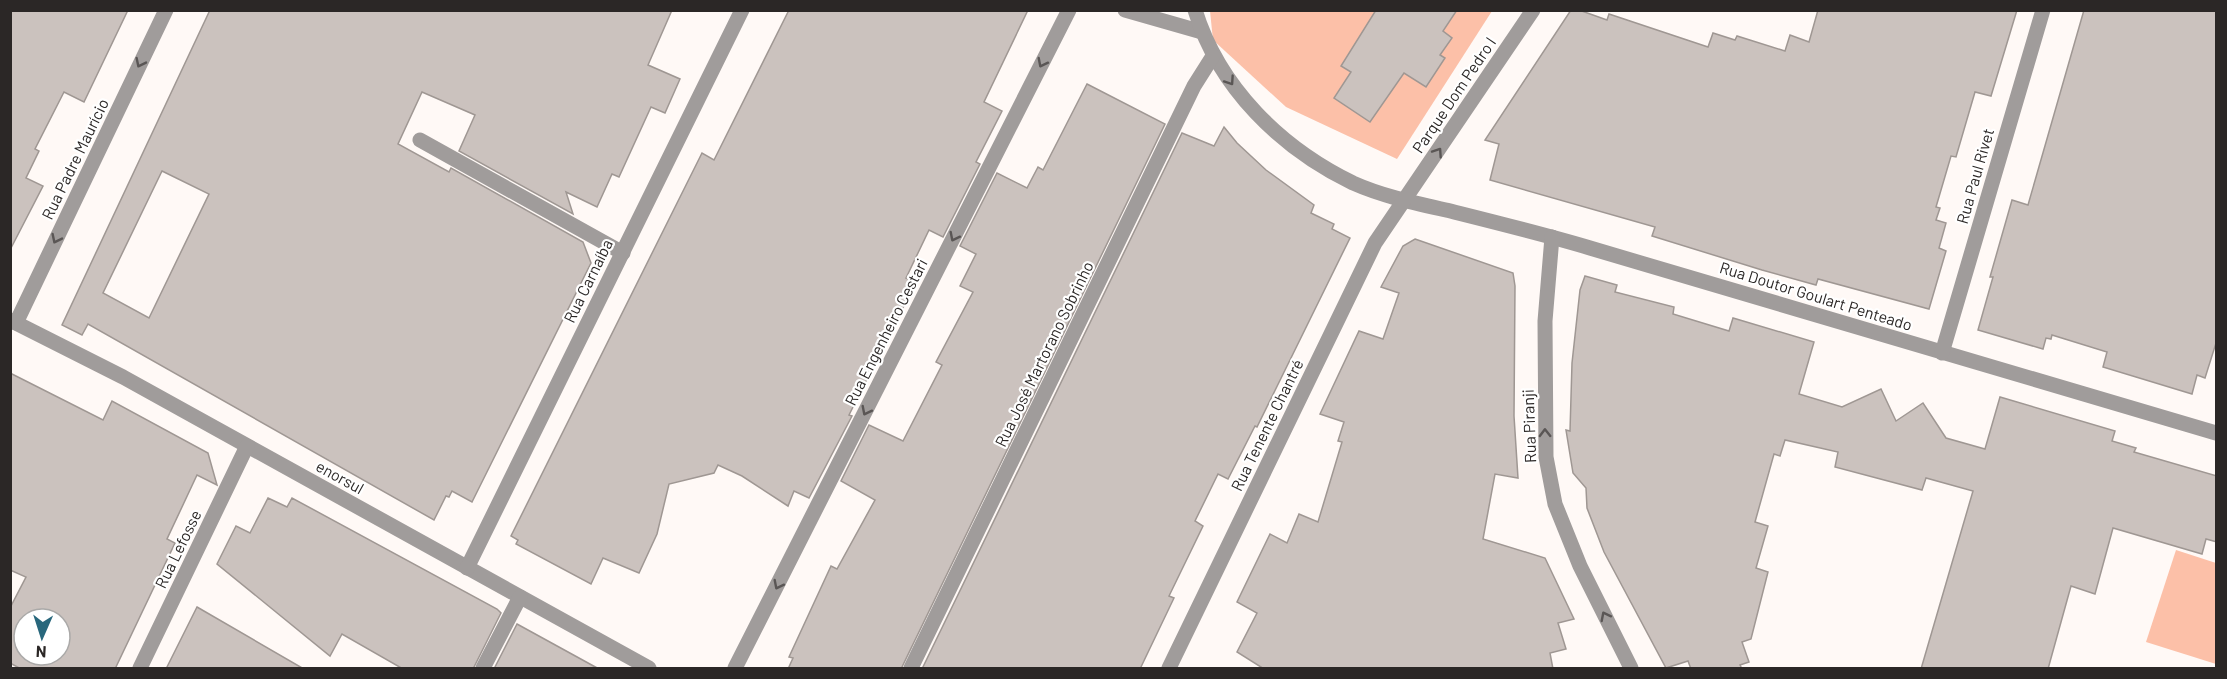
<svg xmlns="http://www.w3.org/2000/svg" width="2227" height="679" font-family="Barlow,sans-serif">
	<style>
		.green { fill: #fcc0a8 }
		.building { fill: #cbc2be; stroke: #9f9793; stroke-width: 1.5; fill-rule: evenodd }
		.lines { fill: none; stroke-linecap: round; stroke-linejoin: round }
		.minor { stroke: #a09c9b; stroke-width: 15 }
		.oneway { stroke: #5a5655 }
		.labels { text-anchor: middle; stroke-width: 4.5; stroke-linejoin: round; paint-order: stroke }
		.street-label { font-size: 16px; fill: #2b2726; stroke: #fff }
	</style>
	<rect width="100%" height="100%" fill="#fff9f6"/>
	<g class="green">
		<path d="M1210,11H1492L1397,159L1286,107L1213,40Z"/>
		<path d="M2176,550L2216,563V664L2146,642Z"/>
	</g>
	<g class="building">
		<path d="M10,10H128L84,102L64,92L35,149L39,151L26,178L43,186L10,250Z"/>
		<path d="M210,10H672L648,65L680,79L665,113L651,107L619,177L612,174L597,207L566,192L573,214L459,151L475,115L422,92L398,144L449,172L451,168L583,242L591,263L472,502L452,491L449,497L446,496L434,520L88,324L82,335L62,325ZM162,171L209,194L149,318L103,293Z"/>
		<path d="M789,10H1028L984,102L1002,111L976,162L980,164L943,237L929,230L906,278L916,282L849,415L852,416L809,498L794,491L788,506L742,476L718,465L714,473L669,484L657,534L639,573L603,558L591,584L516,544L518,540L511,536L702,153L714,160Z"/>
		<path d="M1376,10H1457L1443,31L1452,38L1440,55L1445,58L1426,87L1404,73L1370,122L1334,98L1351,72L1341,66Z"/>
		<path d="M1571,10H1579L1607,20L1609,14L1708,47L1713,33L1735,40L1737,36L1785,51L1790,35L1809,42L1818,10H2017L1991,96L1975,92L1956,157L1951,156L1936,207L1940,208L1936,220L1946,223L1939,248L1946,251L1929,309L1818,279L1816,285L1762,270L1652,236L1655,227L1490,180L1499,144L1485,140Z"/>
		<path d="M2084,10H2217V340L2205,378L2197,375L2192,394L2103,367L2107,352L2052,335L2051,339L2046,338L2043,349L1978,330L1993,277H1990L2012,200L2028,205Z"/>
		<path d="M1087,84L1165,124L901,669H788L793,658L789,657L831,566L837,569L875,500L841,481L869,425L903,441L942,365L936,362L973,292L960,286L976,254L960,246L997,173L1027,188L1038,167L1043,170Z"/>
		<path d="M1224,127L1237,143L1266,170L1314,205L1311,213L1334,224L1332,229L1350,238L1257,427L1255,426L1228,479L1218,474L1195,521L1203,526L1169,596L1174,598L1140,669H922L1182,133L1214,146Z"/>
		<path d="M1415,239L1513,273L1515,286L1514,416L1518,478L1495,474L1483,539L1545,558L1574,619L1558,623L1566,649L1550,653L1553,669H1264L1237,652L1257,613L1237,602L1270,534L1287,543L1299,514L1318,522L1342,442L1338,441L1344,422L1320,414L1359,331L1383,339L1399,293L1381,287L1403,246Z"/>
		<path d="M1585,276L1617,285L1615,292L1674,307L1673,314L1729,331L1733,318L1814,342L1799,394L1842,407L1881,389L1896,421L1923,403L1946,438L1985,449L2000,397L2115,431L2112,441L2136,448L2134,452L2217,476V542L2206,539L2202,554L2113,528L2095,594L2071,586L2048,669H1921L1973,491L1926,478L1922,490L1835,467L1838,452L1785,440L1780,456L1774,454L1755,522L1768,526L1756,568L1768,572L1751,639L1742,642L1749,662L1740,665L1742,669H1691L1688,661L1666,668L1604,552L1587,508L1586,488L1573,473L1566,430L1570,431L1572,363L1580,290Z"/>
		<path d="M10,373L103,420L112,401L208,453L217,485L197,475L167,539L175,543L115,669H21L10,663V608L26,577L10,570ZM24,619H60V655H24Z"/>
		<path d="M268,498L287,507L292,498L497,609L501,613L473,669H403L342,634L330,656L217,564L236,526L250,533Z"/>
		<path d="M197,607L304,669H166Z"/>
		<path d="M517,624L599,669H494Z"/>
	</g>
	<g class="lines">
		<g class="minor">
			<path d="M1125,10L1202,32"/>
			<path d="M1195,10C1219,88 1281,148 1353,183C1382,196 1415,203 1446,210C1494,222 1543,234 1590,248C1799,310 2008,372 2216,433"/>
			<path d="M420,140L623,253"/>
			<path d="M1552,237L1545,321L1546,457L1555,504L1580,566L1631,668"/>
			<path d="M10,320L123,377L649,668"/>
			<path d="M16,323L166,10"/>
			<path d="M1942,353L2043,10"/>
			<path d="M467,568L742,10"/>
			<path d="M140,668L247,446"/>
			<path d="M483,668L520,597"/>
			<path d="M735,668L1069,10"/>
			<path d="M911,668L1194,86L1213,56"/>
			<path d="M1169,668L1375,243L1533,10"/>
		</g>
	</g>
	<defs><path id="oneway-chevron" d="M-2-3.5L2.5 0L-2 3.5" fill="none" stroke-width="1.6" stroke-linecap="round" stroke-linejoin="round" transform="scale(1.5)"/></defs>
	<g class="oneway">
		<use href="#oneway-chevron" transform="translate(140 63) rotate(116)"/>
		<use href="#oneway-chevron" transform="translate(1042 63) rotate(117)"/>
		<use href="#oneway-chevron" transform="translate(1230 81) rotate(56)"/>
		<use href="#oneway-chevron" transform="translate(1438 152) rotate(-56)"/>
		<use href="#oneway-chevron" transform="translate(954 237) rotate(117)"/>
		<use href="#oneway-chevron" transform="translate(56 239) rotate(116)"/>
		<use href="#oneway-chevron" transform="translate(866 411) rotate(117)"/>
		<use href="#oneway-chevron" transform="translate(1545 433) rotate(-91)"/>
		<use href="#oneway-chevron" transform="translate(778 585) rotate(117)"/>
		<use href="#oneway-chevron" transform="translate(1605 616) rotate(-117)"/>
	</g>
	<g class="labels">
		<g class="street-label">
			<text transform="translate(1454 95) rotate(-56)" y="6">Parque Dom Pedro I</text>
			<text transform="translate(75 159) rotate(-64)" y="6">Rua Padre Maurício</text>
			<text transform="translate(1975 176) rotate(-74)" y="6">Rua Paul Rivet</text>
			<text transform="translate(588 281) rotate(-64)" y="6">Rua Carnaíba</text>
			<text transform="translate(1816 296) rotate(17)" y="6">Rua Doutor Goulart Penteado</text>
			<text transform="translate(886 332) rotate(-63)" y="6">Rua Engenheiro Cestari</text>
			<text transform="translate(1044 354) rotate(-64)" y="6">Rua José Martorano Sobrinho</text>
			<text transform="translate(1267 425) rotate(-64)" y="6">Rua Tenente Chantré</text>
			<text transform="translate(1529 426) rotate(-92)" y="6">Rua Piranji</text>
			<text transform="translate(340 477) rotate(29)" y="6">enorsul</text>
			<text transform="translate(178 549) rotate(-64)" y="6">Rua Lefosse</text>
		</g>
	</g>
	<rect width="2227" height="679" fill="none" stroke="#2b2726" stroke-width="24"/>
	<g transform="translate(42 637) rotate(183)"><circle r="28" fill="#ffffff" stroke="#aaa9a8" stroke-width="1.5"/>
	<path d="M0-4.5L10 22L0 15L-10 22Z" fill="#28677c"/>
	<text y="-9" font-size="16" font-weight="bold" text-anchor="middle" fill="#2b2726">N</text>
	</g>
</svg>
